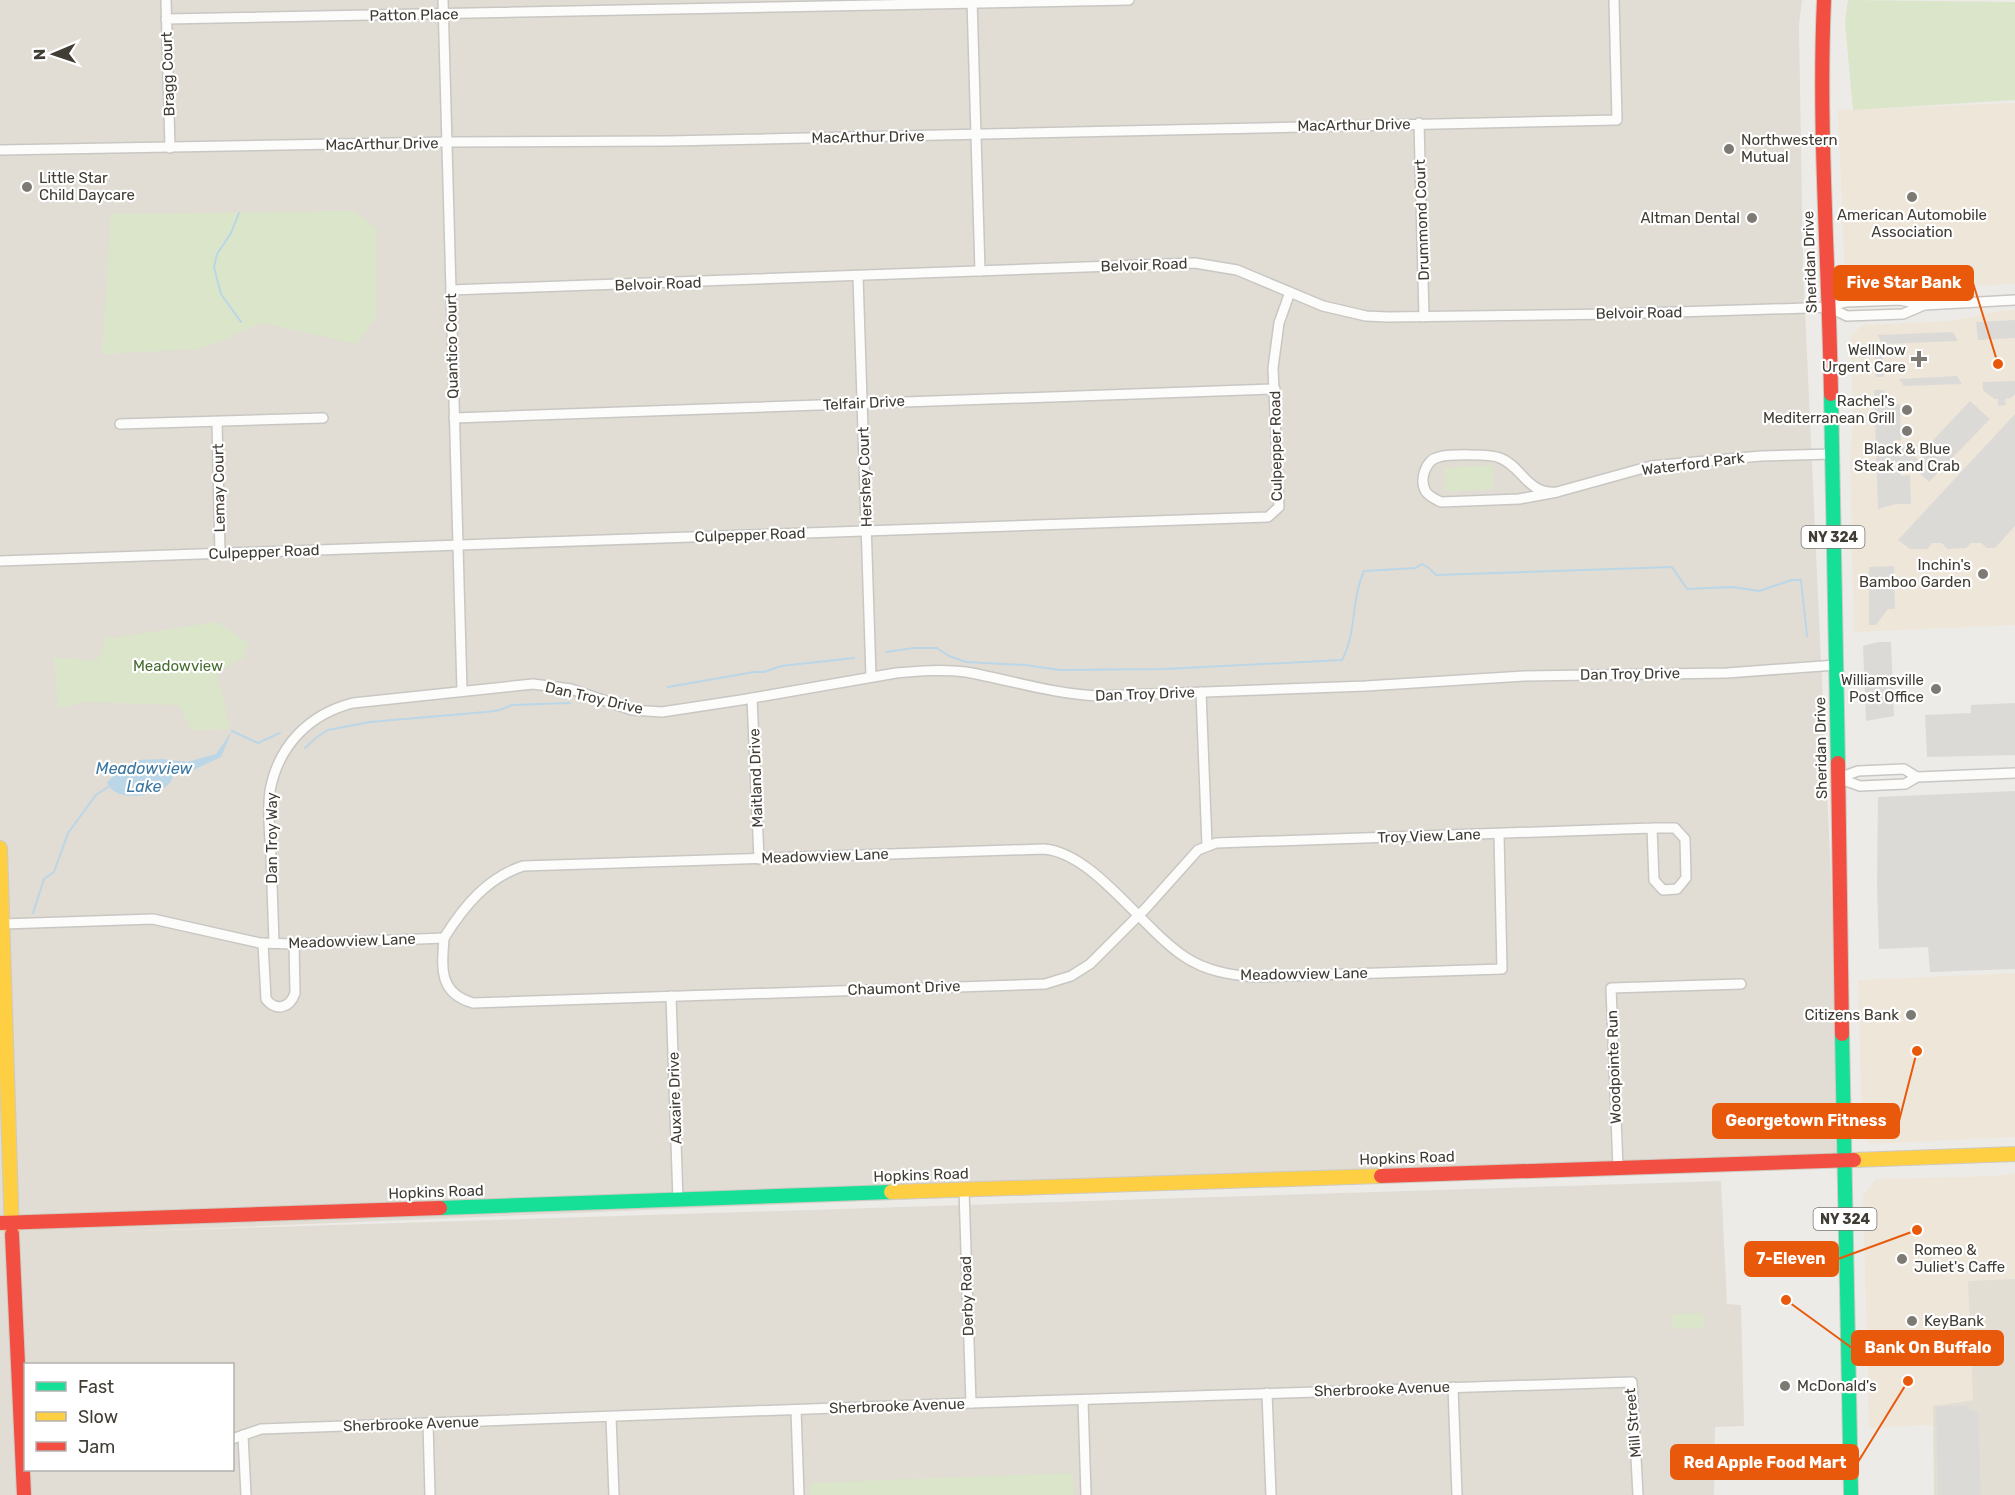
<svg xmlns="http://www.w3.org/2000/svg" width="2015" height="1495" font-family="Rubik,sans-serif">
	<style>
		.residential { fill: #e1ddd4; fill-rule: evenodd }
		.commercial { fill: #efe6da }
		.education { fill: #e3ded3 }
		.green { fill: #dae5c9 }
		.parking { fill: #dcdad7 }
		.water { fill: #bbd6e7 }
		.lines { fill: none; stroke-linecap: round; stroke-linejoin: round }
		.stream { stroke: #bbd6e7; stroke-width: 2 }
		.street-casing { stroke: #c9c7c3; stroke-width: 12 }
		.fast-casing { stroke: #cecac1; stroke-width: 16 }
		.slow-casing { stroke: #cecac1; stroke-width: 16 }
		.jam-casing { stroke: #cecac1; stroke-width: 16 }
		.street { stroke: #fcfcfb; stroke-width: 9 }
		.fast { stroke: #16e098; stroke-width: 14 }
		.slow { stroke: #ffcf43; stroke-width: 14 }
		.jam { stroke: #f24e42; stroke-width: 14 }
		.poi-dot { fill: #7d7973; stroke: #fff; stroke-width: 2 }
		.labels { text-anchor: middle; stroke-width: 4.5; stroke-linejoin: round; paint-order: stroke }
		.shield { fill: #fff; stroke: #7a7671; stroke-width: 1.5 }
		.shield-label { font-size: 14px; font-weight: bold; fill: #413c34 }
		.street-label { font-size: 15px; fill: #413c34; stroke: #fff }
		.poi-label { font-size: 15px; fill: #413c34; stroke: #fff; text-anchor: end }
		.park-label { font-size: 15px; fill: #466c2f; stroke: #fff }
		.water-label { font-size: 16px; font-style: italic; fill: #3a76a0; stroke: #fff }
		.leader { fill: none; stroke: #e8590c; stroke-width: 2 }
		.callout-dot { fill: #e8590c; stroke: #fff; stroke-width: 2 }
		.callout { fill: #e8590c; stroke: #e8590c; stroke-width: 2 }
		.callout-label { font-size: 16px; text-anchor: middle; font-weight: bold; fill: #fff }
	</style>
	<rect width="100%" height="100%" fill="#edebe7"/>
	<path class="residential" d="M0,0H1802L1799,25L1803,268L1844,1161L114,1232L1721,1181L1727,1304L1741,1305L1744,1426L1715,1427L1714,1495H0V1236L2,1235H0ZM26,1364H232V1470H26Z"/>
	<g class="commercial">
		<path d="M2015,103V284L1850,291L1845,284L1838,110Z"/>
		<path d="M2015,310V625L1854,632L1850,461L1853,413L1850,337L1862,325L1951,321L1999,311Z"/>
		<path d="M2015,973V1137L1871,1144L1862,1136L1858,980Z"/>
		<path d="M2015,1173V1279L1968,1282L1973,1400L1933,1406V1425L1869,1428L1863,1196L1876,1179L1995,1176Z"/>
	</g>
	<path class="education" d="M2015,1279V1495H1934L1933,1406L1973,1400L1968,1281Z"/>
	<g class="green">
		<path d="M1848,0L2015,2V100L1853,110L1845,22Z"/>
		<path d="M354,211L376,228V317L357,344L262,323L201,349L102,354L111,214Z"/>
		<path d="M1493,465V489L1445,491L1444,468Z"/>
		<path d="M216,622L249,644L243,658L217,672L230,729L191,730L179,705L85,702L58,708L54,657L97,661L105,639Z"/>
		<path d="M1703,1313L1704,1328L1673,1329L1672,1314Z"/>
		<path d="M1073,1473L1074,1495H810L809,1483Z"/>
	</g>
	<g class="parking">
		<path d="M2015,320V338L1978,340L1976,322Z"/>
		<path d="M1953,332L1958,341L1882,344L1884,377H1876L1874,344H1882L1878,335Z"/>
		<path d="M1957,376L1962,384L1904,386L1899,379Z"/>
		<path d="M2015,381V394L2011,398L2005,399L2006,405L1998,406V399H1994L1983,390V382Z"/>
		<path d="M1874,390H1883L1892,404H1900L1901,440L1893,441V445L1897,449L1902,444L1918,459L1906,472L1894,460V468H1901V476L1910,475L1911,504H1896L1878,509Z"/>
		<path d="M1970,401L1990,419L1929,482L1916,470L1925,459L1920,454Z"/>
		<path d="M2015,414V526L1995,548H1987L1981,543H1971L1966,548L1947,549L1942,543H1932L1928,549H1910L1898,540Z"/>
		<path d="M1894,566L1895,609H1888L1876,625H1869V567Z"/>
		<path d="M1878,642H1891L1894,716L1866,721L1863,646Z"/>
		<path d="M2015,703V755L1927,757L1925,715L1971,713V705Z"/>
		<path d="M2015,791V969L1930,972L1928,947L1879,949L1877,885L1878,797Z"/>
		<path d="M1967,1405L1970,1411H1978L1981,1495H1938L1936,1407Z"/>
	</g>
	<path class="water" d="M232,731L221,757L193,770L185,768L175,771C173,775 172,781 169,784C155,797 116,803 107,783L117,771L137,760L162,759L187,762L216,754Z"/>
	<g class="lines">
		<g class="stream">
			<path d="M239,213L231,233L217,254L214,267L221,294L241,322"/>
			<path d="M886,652L914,648H937L949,656L966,662L1025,665L1060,670L1165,669L1342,660C1357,632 1351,599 1364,571L1416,568L1422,564L1429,568L1436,575L1672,567L1687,589L1732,587L1759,591L1792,580H1801L1807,636"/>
			<path d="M668,687L754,672H764L781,666L854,658"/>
			<path d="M232,731L258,743L280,733"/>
			<path d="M305,748L317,737L328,730L370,722L486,712L500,710L512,705L570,703"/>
			<path d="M33,913L44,879L54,872L68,833L96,795L108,787"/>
		</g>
		<g class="street-casing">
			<g id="street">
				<path d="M166,0L170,148"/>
				<path d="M443,0L462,691"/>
				<path d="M972,0L980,271"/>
				<path d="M166,19L1129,0"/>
				<path d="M1419,123L1424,317"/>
				<path d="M0,150L448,142L669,141L1617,120L1614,0"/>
				<path d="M858,276L871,677"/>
				<path d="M451,290L1195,263L1237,270L1323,306L1366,316L1388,317L1613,314L1807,308L1828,307L1846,302L1900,300L1924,305L2015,300"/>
				<path d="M1828,307L1847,316L1903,314L1924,305"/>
				<path d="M454,418L1275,389"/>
				<path d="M217,422L220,553"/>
				<path d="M120,424L323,418"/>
				<path d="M1557,492L1519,499L1441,502C1435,499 1430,497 1426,492C1419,480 1425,460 1439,457C1449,454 1491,454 1500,458C1522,466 1527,495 1557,492L1651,466L1761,456L1832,454"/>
				<path d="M0,561L1268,517L1279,507L1273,368L1279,323L1290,292"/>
				<path d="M1201,692L1207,845"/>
				<path d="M752,698L759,859"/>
				<path d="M1838,778L1860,786L1905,784L1917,777L2015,773"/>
				<path d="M1839,778L1858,771L1904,769L1917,777"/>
				<path d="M3,924L153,919L260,943L294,944L444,938"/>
				<path d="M444,938C442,967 438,993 473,1003L1045,984L1071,976L1090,964L1146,908L1198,850L1216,843L1652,828H1675L1685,839L1686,878L1677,889L1663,890L1654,880L1652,828"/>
				<path d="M444,938C464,906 487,878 523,866L1044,849C1094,853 1142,929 1185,957C1206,971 1230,975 1255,977L1502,969L1499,834"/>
				<path d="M263,943L266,999C276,1012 290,1008 295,993L294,944"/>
				<path d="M274,943C273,914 272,885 271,856C270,835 267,812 270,791C278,746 309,714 353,703L533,684L571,689L632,710L662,712L741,700L896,673C919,671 943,669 966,672C1010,680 1053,694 1098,696L1366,686L1524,676L1727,673L1836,665"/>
				<path d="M671,996L678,1200"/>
				<path d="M1618,1168L1611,988L1741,984"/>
				<path d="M964,1190L971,1403"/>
				<path d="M1453,1387L1457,1495"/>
				<path d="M1267,1393L1271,1495"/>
				<path d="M1083,1400L1086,1495"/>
				<path d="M796,1410L799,1495"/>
				<path d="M611,1417L614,1495"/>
				<path d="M428,1423L430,1495"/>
				<path d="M243,1435L246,1495"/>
				<path d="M232,1439L261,1429L971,1403L1632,1382L1638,1495"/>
			</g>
		</g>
		<g class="fast-casing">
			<g id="fast">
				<path d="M1831,394L1838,763"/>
				<path d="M1842,1034L1851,1495"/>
				<path d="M440,1208L891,1192"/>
			</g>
		</g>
		<g class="slow-casing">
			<g id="slow">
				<path d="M0,848L12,1234"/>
				<path d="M1854,1160L2015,1154"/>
				<path d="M891,1192L1381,1176"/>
			</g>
		</g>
		<g class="jam-casing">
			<g id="jam">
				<path d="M1824,0C1818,131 1829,263 1831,394"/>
				<path d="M1838,763L1842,1034"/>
				<path d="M1381,1176L1854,1160"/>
				<path d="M0,1223L440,1208"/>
				<path d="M12,1234L24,1495"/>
			</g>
		</g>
		<use href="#street" class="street"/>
		<use href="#fast" class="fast"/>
		<use href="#slow" class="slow"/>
		<use href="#jam" class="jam"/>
	</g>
	<g class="poi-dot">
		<circle cx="1729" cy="149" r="6"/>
		<circle cx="27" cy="187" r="6"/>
		<circle cx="1912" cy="197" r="6"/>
		<circle cx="1752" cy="218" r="6"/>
		<path d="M1916 350h6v6h6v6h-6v6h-6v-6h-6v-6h6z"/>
		<circle cx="1907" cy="410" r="6"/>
		<circle cx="1907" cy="431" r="6"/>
		<circle cx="1983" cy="574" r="6"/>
		<circle cx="1936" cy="689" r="6"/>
		<circle cx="1911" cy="1015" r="6"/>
		<circle cx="1902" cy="1259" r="6"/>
		<circle cx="1912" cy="1321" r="6"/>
		<circle cx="1785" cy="1386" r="6"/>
	</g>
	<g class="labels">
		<g class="shield">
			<rect x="1801.5" y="526" width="63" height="22" rx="4.5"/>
			<rect x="1813.5" y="1208" width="63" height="22" rx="4.5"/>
		</g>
		<g class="shield-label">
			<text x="1833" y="542">NY 324</text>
			<text x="1845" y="1224">NY 324</text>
		</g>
		<g class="street-label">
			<text transform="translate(414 15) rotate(-1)" y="5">Patton Place</text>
			<text transform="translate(168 74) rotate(-92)" y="5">Bragg Court</text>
			<text transform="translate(1354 125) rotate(-1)" y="5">MacArthur Drive</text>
			<text transform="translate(868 137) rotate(-1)" y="5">MacArthur Drive</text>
			<text transform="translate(382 144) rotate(-1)" y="5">MacArthur Drive</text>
			<text transform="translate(1422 220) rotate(-92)" y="5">Drummond Court</text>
			<text transform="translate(1810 262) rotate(-92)" y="5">Sheridan Drive</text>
			<text transform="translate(1144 265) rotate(-2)" y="5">Belvoir Road</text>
			<text transform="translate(658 284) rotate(-2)" y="5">Belvoir Road</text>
			<text transform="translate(1639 313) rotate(-1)" y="5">Belvoir Road</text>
			<text transform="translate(452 346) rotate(-91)" y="5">Quantico Court</text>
			<text transform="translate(864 403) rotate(-3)" y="5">Telfair Drive</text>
			<text transform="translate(1276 446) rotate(-91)" y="5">Culpepper Road</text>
			<text transform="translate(1693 464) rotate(-7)" y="5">Waterford Park</text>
			<text transform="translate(865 477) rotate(-92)" y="5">Hershey Court</text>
			<text transform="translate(219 488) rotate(-91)" y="5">Lemay Court</text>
			<text transform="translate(750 535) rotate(-2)" y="5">Culpepper Road</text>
			<text transform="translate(264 552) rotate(-2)" y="5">Culpepper Road</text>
			<text transform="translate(1630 674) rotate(-1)" y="5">Dan Troy Drive</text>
			<text transform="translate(1145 694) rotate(-2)" y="5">Dan Troy Drive</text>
			<text transform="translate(594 698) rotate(13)" y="5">Dan Troy Drive</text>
			<text transform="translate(1821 748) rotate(-91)" y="5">Sheridan Drive</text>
			<text transform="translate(756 778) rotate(-92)" y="5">Maitland Drive</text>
			<text transform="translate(1429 836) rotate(-2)" y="5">Troy View Lane</text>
			<text transform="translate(272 838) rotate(-90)" y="5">Dan Troy Way</text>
			<text transform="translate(825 856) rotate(-2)" y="5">Meadowview Lane</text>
			<text transform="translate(352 941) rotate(-2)" y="5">Meadowview Lane</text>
			<text transform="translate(1304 974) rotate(-1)" y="5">Meadowview Lane</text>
			<text transform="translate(904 988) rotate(-2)" y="5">Chaumont Drive</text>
			<text transform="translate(1614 1067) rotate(-92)" y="5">Woodpointe Run</text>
			<text transform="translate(675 1098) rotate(-92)" y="5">Auxaire Drive</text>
			<text transform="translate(1407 1158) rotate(-2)" y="5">Hopkins Road</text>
			<text transform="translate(921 1175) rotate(-2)" y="5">Hopkins Road</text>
			<text transform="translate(436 1192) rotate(-2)" y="5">Hopkins Road</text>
			<text transform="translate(967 1296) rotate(-92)" y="5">Derby Road</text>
			<text transform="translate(1382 1389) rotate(-2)" y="5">Sherbrooke Avenue</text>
			<text transform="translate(897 1406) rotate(-2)" y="5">Sherbrooke Avenue</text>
			<text transform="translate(1633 1423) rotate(-95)" y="5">Mill Street</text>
			<text transform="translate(411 1424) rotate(-2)" y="5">Sherbrooke Avenue</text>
		</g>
		<g class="poi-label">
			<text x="1741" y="145" text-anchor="start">Northwestern<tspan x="1741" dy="17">Mutual</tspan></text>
			<text x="39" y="183" text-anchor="start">Little Star<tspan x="39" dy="17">Child Daycare</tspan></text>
			<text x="1912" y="220" text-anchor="middle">American Automobile<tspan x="1912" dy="17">Association</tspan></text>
			<text x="1740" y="223">Altman Dental</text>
			<text x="1906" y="355">WellNow<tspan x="1906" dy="17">Urgent Care</tspan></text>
			<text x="1895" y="406">Rachel's<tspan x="1895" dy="17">Mediterranean Grill</tspan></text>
			<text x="1907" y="454" text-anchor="middle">Black &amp; Blue<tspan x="1907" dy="17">Steak and Crab</tspan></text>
			<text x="1971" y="570">Inchin's<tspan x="1971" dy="17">Bamboo Garden</tspan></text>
			<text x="1924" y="685">Williamsville<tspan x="1924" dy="17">Post Office</tspan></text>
			<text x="1899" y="1020">Citizens Bank</text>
			<text x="1914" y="1255" text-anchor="start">Romeo &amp;<tspan x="1914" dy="17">Juliet's Caffe</tspan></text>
			<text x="1924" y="1326" text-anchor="start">KeyBank</text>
			<text x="1797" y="1391" text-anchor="start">McDonald's</text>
		</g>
		<g class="park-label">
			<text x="178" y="671">Meadowview</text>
		</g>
		<g class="water-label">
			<text x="144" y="774">Meadowview<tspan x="144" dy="18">Lake</tspan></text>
		</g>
	</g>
	<path class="leader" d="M1998 364L1973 283M1917 1051L1899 1121M1917 1230L1838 1259M1786 1300L1852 1348M1908 1381L1858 1462"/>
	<g class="callout-dot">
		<circle cx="1998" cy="364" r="6"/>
		<circle cx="1917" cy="1051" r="6"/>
		<circle cx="1917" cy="1230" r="6"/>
		<circle cx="1786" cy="1300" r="6"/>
		<circle cx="1908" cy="1381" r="6"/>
	</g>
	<g class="callout">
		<rect x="1834" y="266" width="139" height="34" rx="6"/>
		<rect x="1713" y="1104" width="186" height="34" rx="6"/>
		<rect x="1745" y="1242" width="93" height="34" rx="6"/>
		<rect x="1852" y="1331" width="151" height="34" rx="6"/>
		<rect x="1671" y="1445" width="187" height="34" rx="6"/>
	</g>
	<g class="callout-label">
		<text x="1904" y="288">Five Star Bank</text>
		<text x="1806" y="1126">Georgetown Fitness</text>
		<text x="1791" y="1264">7-Eleven</text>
		<text x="1928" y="1353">Bank On Buffalo</text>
		<text x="1765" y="1468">Red Apple Food Mart</text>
	</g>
	<rect x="24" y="1363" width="210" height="108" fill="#ffffff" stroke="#b3b1ae" stroke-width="1.5"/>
	<rect x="36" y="1382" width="30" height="9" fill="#16e098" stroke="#b3b1ae" stroke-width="1.5"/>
	<text x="78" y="1393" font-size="18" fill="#413c34">Fast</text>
	<rect x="36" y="1412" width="30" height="9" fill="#ffcf43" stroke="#b3b1ae" stroke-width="1.5"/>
	<text x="78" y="1423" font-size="18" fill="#413c34">Slow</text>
	<rect x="36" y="1442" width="30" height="9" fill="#f24e42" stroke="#b3b1ae" stroke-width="1.5"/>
	<text x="78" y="1453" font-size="18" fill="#413c34">Jam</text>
	<g transform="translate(54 54) rotate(268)" stroke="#ffffff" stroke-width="4.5" paint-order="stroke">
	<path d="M0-4.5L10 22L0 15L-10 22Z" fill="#413c34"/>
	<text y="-9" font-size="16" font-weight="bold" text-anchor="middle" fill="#413c34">N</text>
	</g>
</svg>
